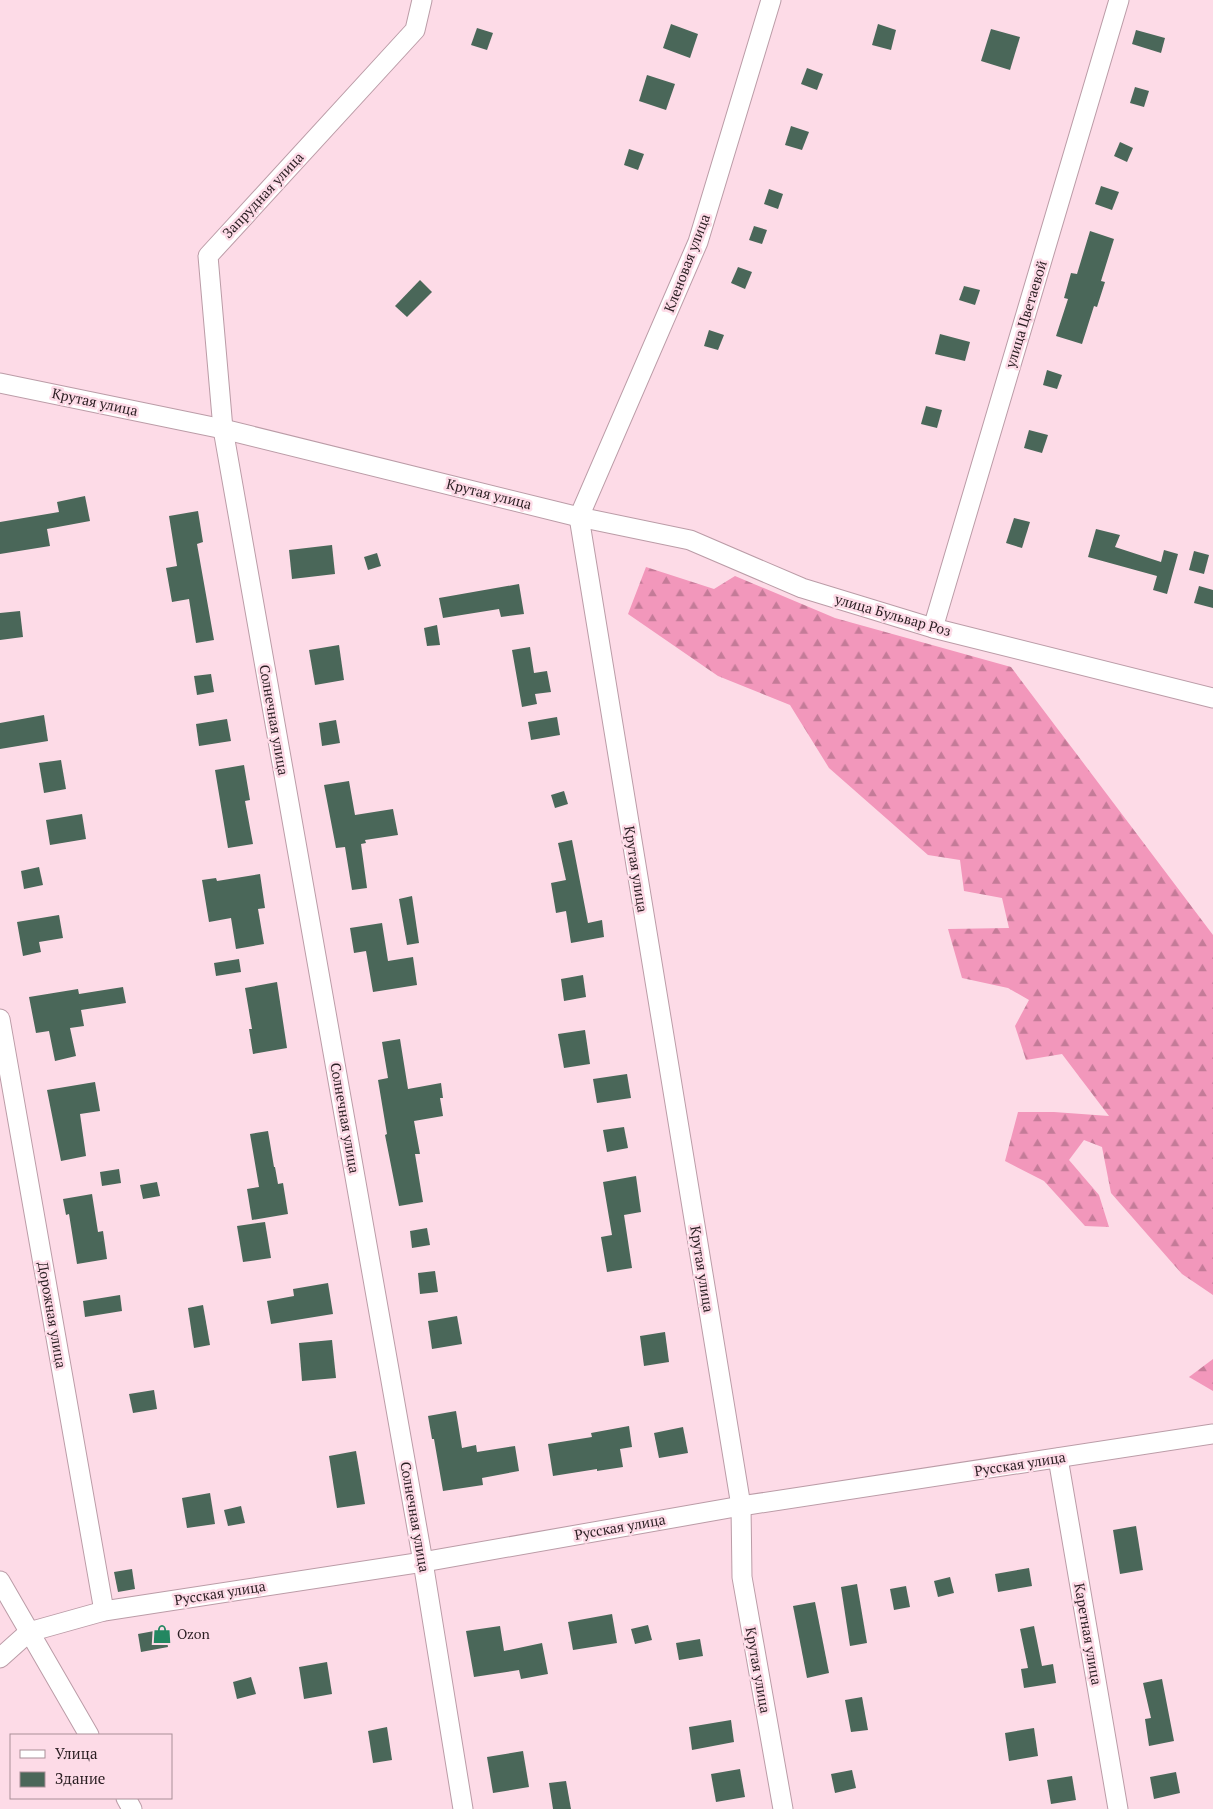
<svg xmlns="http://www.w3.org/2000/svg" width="1213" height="1809" font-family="'PT Serif',serif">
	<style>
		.forest { fill: url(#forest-firs) }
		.building { fill: #4a6759 }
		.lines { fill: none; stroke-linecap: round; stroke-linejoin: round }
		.minor-casing { stroke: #bb9ca7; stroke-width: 21 }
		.minor { stroke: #fff; stroke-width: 19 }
		.labels { text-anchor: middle; stroke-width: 5; stroke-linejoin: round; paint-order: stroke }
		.street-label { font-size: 14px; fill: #2a1e22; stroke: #fddbe7 }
		.poi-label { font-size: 14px; fill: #2a1e22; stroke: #fddbe7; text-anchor: start }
	</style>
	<defs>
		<pattern id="forest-firs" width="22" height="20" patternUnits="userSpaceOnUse" patternTransform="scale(1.25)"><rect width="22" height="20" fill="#f297bb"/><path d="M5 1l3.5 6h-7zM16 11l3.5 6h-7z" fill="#c47b98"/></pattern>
	</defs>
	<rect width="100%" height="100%" fill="#fddbe7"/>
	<g class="forest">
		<path d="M646,567L714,589L735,576L835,618L1011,667L1213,935V1295L1182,1274L1111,1193L1102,1147L1084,1140L1069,1160L1099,1195L1109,1227L1085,1226L1044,1181L1005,1161L1018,1112H1054L1109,1116L1062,1054L1026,1060L1015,1026L1029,1000L1008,988L962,978L948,929L1009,928L1002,898L964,891L960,860L928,855L829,768L790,705L718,676L628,614Z"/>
		<path d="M1213,1359V1391L1189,1377Z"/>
	</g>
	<g class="building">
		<path d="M671,24L698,34L690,58L663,48Z"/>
		<path d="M878,24L896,30L891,50L872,45Z"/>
		<path d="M477,28L493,33L487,50L471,45Z"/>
		<path d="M991,29L1020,37L1010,70L981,61Z"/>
		<path d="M1136,30L1165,38L1161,53L1132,44Z"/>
		<path d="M807,68L823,74L817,90L801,84Z"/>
		<path d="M647,75L675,84L666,110L639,101Z"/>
		<path d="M1135,87L1149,91L1144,107L1130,103Z"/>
		<path d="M791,126L809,132L802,150L785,145Z"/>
		<path d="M1120,142L1133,148L1127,162L1114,156Z"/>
		<path d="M629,149L644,154L638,170L624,165Z"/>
		<path d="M1101,186L1119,192L1112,210L1095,204Z"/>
		<path d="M769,189L783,194L778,209L764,204Z"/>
		<path d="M754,226L767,230L762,244L749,240Z"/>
		<path d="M1090,231L1114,239L1101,281L1105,282L1097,307L1094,306L1082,344L1056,336L1068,299L1064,298L1071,273L1077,274Z"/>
		<path d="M738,267L752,272L745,289L731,283Z"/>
		<path d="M420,280L432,292L407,317L395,306Z"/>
		<path d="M964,286L980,290L975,305L959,300Z"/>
		<path d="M709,330L724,335L718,350L704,346Z"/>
		<path d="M940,334L970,342L965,361L935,354Z"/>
		<path d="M1047,370L1062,375L1057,389L1043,385Z"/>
		<path d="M926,406L942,410L937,428L921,424Z"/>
		<path d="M1029,430L1048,435L1042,453L1024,448Z"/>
		<path d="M85,496L90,521L47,529L50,546L0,554V522L59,512L57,502Z"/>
		<path d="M198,511L203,542L197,544L214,640L196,643L189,599L172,602L166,568L177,566L169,516Z"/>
		<path d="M1014,518L1030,522L1022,548L1006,543Z"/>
		<path d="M1096,529L1120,535L1115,547L1161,562L1164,550L1178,554L1167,594L1153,590L1157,576L1088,557Z"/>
		<path d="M332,545L335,574L292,579L289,550Z"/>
		<path d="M1194,551L1209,555L1204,574L1189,570Z"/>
		<path d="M377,553L381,566L368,570L364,557Z"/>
		<path d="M519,584L524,614L501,617L499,609L443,618L439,598Z"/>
		<path d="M1199,586L1213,590V608L1194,603Z"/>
		<path d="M20,611L23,637L0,640V613Z"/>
		<path d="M437,625L440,645L427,646L424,628Z"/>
		<path d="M339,645L344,680L315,685L309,650Z"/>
		<path d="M530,647L534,673L547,671L551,692L535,694L537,704L522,707L512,650Z"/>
		<path d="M211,674L214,692L197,695L194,676Z"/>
		<path d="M44,715L48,741L0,749V723Z"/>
		<path d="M557,717L560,735L531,740L528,722Z"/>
		<path d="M227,719L231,741L199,746L196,724Z"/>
		<path d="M336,720L340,743L322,746L319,723Z"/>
		<path d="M61,760L66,789L44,793L39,763Z"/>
		<path d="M244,765L250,800L245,801L253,844L228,848L215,770Z"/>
		<path d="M349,781L355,815L393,809L398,835L365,840L366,843L361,844L367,888L352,890L345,847L336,848L324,785Z"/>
		<path d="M564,791L568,804L555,808L551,795Z"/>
		<path d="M82,814L86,839L50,845L46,820Z"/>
		<path d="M572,840L588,923L602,920L604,937L571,943L566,911L556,913L551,883L566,880L558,843Z"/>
		<path d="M39,867L43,885L24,889L21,871Z"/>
		<path d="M260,874L265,908L258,909L264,944L236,949L231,918L209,922L202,880L216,878L217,881Z"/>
		<path d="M412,896L419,943L407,945L399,899Z"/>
		<path d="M59,915L63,938L39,942L41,952L23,956L17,922Z"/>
		<path d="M382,923L388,961L413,957L417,985L373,992L366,951L354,953L350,928Z"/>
		<path d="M239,959L241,972L216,976L214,963Z"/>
		<path d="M583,975L586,997L564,1001L561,979Z"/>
		<path d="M277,982L287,1048L253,1054L249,1029H252L245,988Z"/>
		<path d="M123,987L126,1003L81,1010L84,1026L70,1028L76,1056L55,1061L49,1031L36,1033L29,997L78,989L79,994Z"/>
		<path d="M585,1030L590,1064L564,1068L558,1034Z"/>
		<path d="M400,1039L408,1089L441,1083L443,1098H440L443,1116L414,1121L420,1154H415L423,1202L399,1206L385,1135L387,1134L378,1080L388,1078L382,1042Z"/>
		<path d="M627,1074L631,1098L597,1103L593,1079Z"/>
		<path d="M95,1082L100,1111L80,1114L86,1156L61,1161L47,1090Z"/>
		<path d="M624,1127L628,1148L607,1152L603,1130Z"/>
		<path d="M268,1131L274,1167H275L278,1184L283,1183L288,1214L252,1220L247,1189L259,1187L250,1134Z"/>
		<path d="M119,1169L121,1183L102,1186L100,1172Z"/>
		<path d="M636,1176L641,1212L624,1215L632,1268L607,1272L601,1237L612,1235L603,1182Z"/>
		<path d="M157,1182L160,1196L143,1199L140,1185Z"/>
		<path d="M92,1194L98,1232L103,1231L107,1259L77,1264L69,1214L66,1215L63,1199Z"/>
		<path d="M265,1222L271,1258L243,1262L237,1226Z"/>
		<path d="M427,1228L430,1245L412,1248L410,1231Z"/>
		<path d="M435,1271L438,1292L420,1294L418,1273Z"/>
		<path d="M328,1283L333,1314L271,1324L267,1301L294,1296L293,1289Z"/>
		<path d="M120,1295L122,1311L85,1317L83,1301Z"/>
		<path d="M203,1305L210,1345L194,1348L188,1308Z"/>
		<path d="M457,1316L462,1344L432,1349L428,1321Z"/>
		<path d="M665,1332L669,1362L644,1366L640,1336Z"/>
		<path d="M332,1340L336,1378L302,1381L299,1343Z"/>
		<path d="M154,1390L157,1409L133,1413L129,1394Z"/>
		<path d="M456,1411L462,1448L476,1445L477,1452L515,1446L519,1471L482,1478L483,1485L443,1491L434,1439H432L428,1416Z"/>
		<path d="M629,1426L632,1447L620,1449L623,1467L597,1471V1469L553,1476L548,1444L592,1437L591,1433Z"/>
		<path d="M683,1427L688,1453L659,1458L654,1433Z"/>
		<path d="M356,1451L365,1504L337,1508L329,1456Z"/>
		<path d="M210,1493L215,1524L187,1528L182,1498Z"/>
		<path d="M241,1506L245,1523L228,1526L224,1510Z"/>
		<path d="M1136,1526L1143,1570L1120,1574L1113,1530Z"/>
		<path d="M1029,1568L1032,1586L998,1592L995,1574Z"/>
		<path d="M132,1569L135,1589L118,1592L114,1572Z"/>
		<path d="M950,1577L954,1593L938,1597L934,1581Z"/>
		<path d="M857,1584L867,1643L850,1646L841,1587Z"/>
		<path d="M906,1586L910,1607L894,1610L890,1589Z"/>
		<path d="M815,1602L829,1673L807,1678L793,1606Z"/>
		<path d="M612,1614L617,1643L573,1650L568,1622Z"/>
		<path d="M648,1625L652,1640L635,1644L631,1629Z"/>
		<path d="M500,1626L504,1651L542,1643L548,1674L521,1679L519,1670L474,1677L466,1631Z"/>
		<path d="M1034,1626L1042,1666L1053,1664L1056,1683L1024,1688L1021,1669L1028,1668L1020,1629Z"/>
		<path d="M165,1629L168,1647L141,1652L138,1634Z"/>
		<path d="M700,1639L703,1656L679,1660L676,1643Z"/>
		<path d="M327,1662L332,1694L304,1699L299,1667Z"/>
		<path d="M251,1677L256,1694L237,1699L233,1682Z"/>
		<path d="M1162,1679L1174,1741L1149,1746L1145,1719L1151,1718L1143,1683Z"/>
		<path d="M862,1697L868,1730L851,1732L845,1700Z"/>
		<path d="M731,1720L734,1742L692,1750L689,1727Z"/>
		<path d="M387,1727L392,1760L373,1763L368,1731Z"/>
		<path d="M1034,1728L1038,1756L1009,1761L1005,1733Z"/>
		<path d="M523,1751L529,1787L493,1793L487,1757Z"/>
		<path d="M740,1769L745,1797L716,1802L711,1774Z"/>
		<path d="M852,1770L856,1788L835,1793L831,1774Z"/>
		<path d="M1176,1772L1180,1793L1154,1799L1150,1777Z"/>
		<path d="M1072,1776L1076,1800L1051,1804L1047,1780Z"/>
		<path d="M566,1781L571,1809H553L549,1783Z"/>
	</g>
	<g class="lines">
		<g class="minor-casing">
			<g id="minor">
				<path d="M422,0L415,30L208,256L223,429L423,1562L463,1809"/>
				<path d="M0,383L223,429L579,517L690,540L802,588L933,628L1213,698"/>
				<path d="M579,517L741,1506L742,1577L783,1809"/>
				<path d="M579,517L698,242L771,0"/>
				<path d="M933,628L1119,0"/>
				<path d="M0,1019L104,1611"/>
				<path d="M1058,1458L1118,1809"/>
				<path d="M0,1581L89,1735"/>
				<path d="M0,1658L29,1632L104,1611L423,1562L741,1506L1213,1434"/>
				<path d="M126,1798L132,1809"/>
			</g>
		</g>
		<use href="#minor" class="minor"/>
	</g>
	<defs>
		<g id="shop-bare" transform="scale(1.5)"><path d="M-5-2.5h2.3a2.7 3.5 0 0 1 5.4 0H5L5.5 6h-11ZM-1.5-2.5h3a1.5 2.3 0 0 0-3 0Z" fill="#238761" stroke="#fddbe7" stroke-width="2.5" paint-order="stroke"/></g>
	</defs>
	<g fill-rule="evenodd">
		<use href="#shop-bare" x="162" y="1634"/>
	</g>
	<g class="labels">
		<g class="street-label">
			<text transform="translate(263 195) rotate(-47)" y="5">Запрудная улица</text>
			<text transform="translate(687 263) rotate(-69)" y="5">Кленовая улица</text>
			<text transform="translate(1026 314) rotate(-73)" y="5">улица Цветаевой</text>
			<text transform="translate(95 402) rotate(12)" y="5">Крутая улица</text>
			<text transform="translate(489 494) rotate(14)" y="5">Крутая улица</text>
			<text transform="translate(893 615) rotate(16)" y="5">улица Бульвар Роз</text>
			<text transform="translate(274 720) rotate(80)" y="5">Солнечная улица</text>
			<text transform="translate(636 869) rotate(81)" y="5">Крутая улица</text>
			<text transform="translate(345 1118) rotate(80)" y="5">Солнечная улица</text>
			<text transform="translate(702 1269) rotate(81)" y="5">Крутая улица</text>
			<text transform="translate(52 1315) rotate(80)" y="5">Дорожная улица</text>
			<text transform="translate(1020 1464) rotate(-9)" y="5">Русская улица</text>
			<text transform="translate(415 1517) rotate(80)" y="5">Солнечная улица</text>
			<text transform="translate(620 1527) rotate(-10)" y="5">Русская улица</text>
			<text transform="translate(220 1593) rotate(-9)" y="5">Русская улица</text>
			<text transform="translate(1088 1634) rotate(80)" y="5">Каретная улица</text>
			<text transform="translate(758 1670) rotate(80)" y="5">Крутая улица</text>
		</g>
		<g class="poi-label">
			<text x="177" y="1639">Ozon</text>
		</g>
	</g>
	<rect x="10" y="1734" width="162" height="65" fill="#fddbe7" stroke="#a98f98"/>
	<rect x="20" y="1750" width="25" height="8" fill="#ffffff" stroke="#a98f98"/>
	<text x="55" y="1759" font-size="15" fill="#2a1e22">Улица</text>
	<rect x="20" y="1772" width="25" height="15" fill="#4a6759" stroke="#a98f98"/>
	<text x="55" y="1784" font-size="15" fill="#2a1e22">Здание</text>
</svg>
